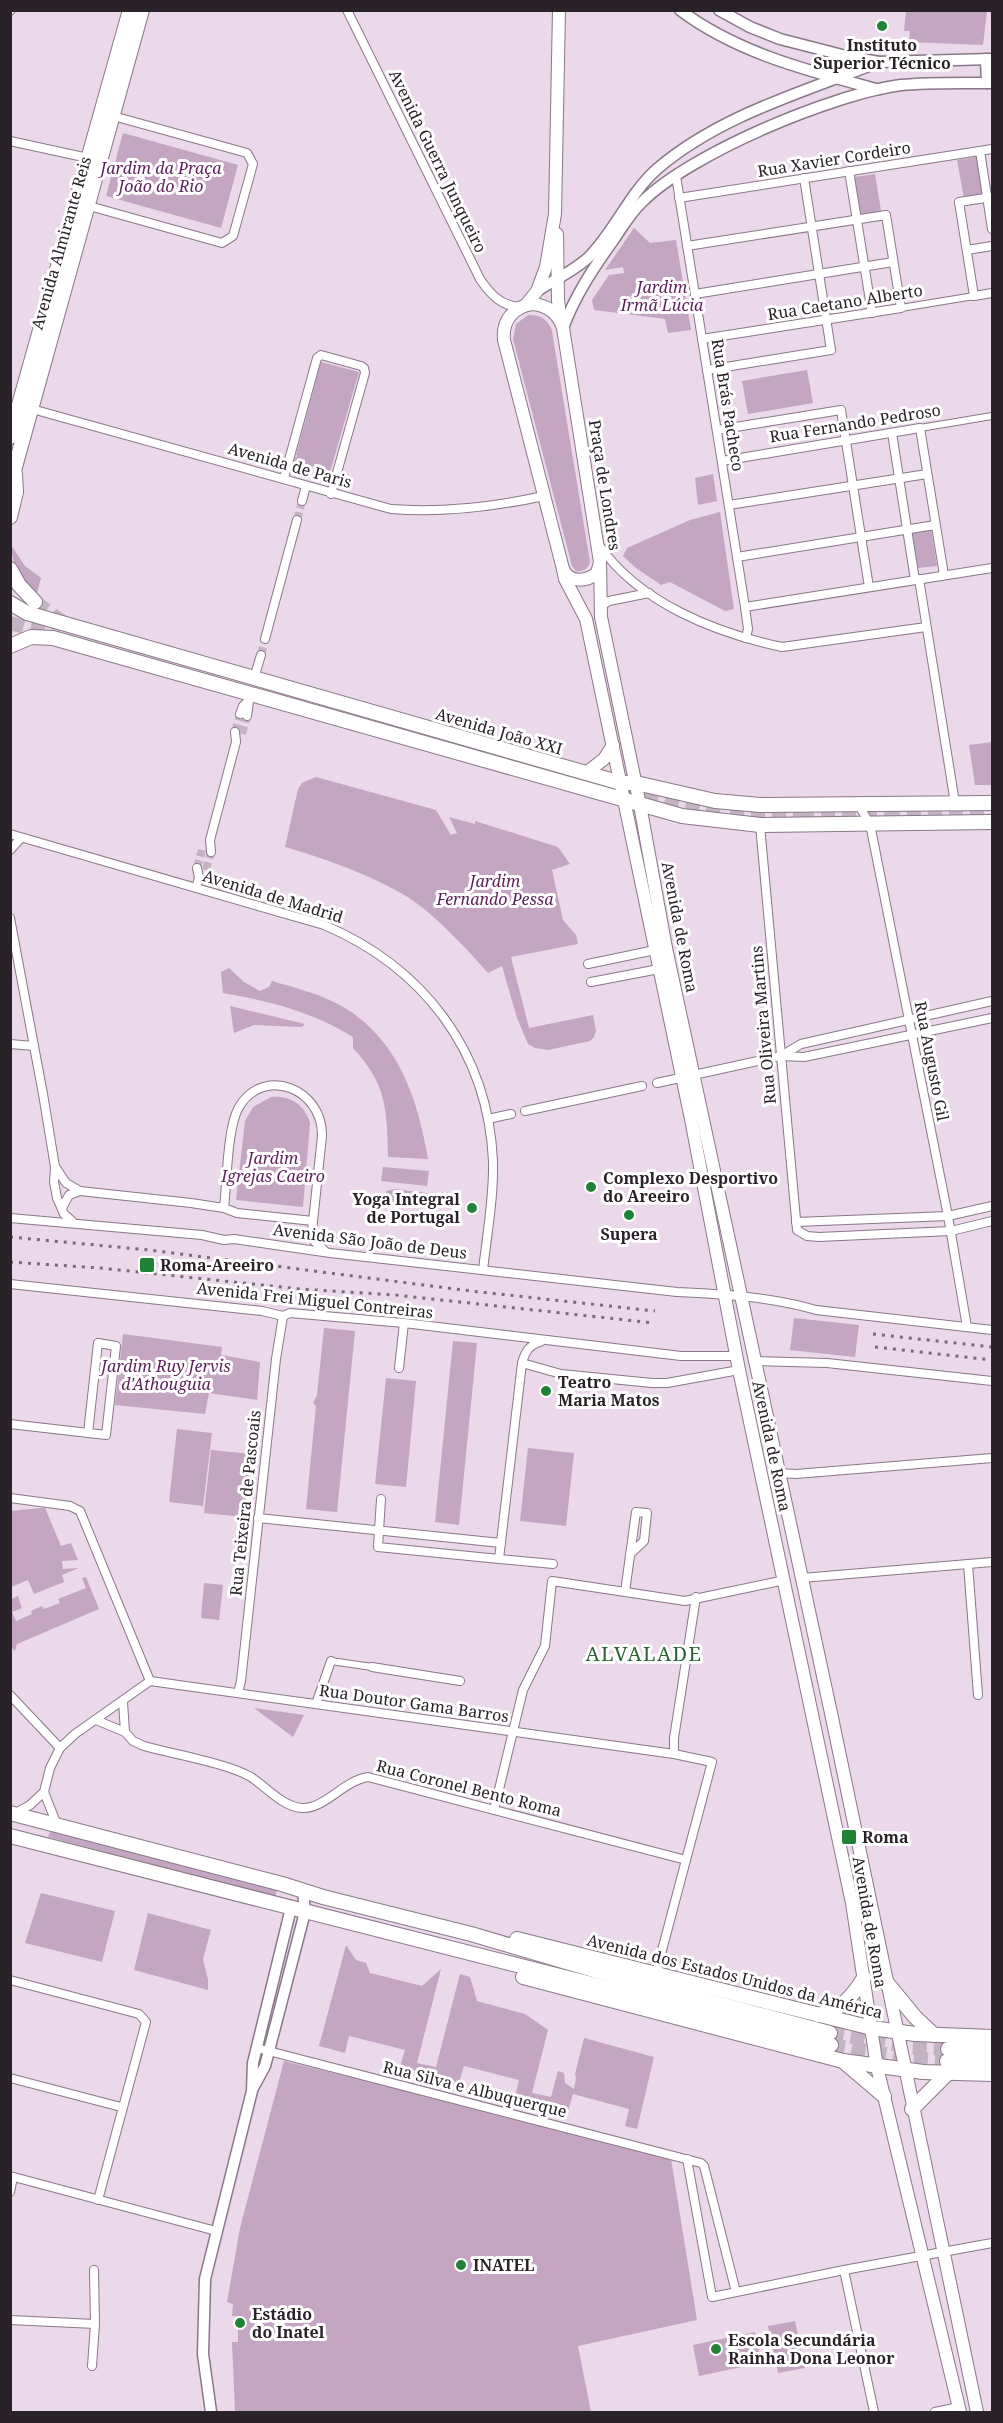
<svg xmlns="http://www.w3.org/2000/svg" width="1003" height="2423" font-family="'Noto Serif',serif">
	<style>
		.green { fill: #c4a5c2 }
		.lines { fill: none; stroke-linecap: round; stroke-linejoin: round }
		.minor-tunnel { stroke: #c4b4c3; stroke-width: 8; stroke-dasharray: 8 4; stroke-linecap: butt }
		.primary-tunnel { stroke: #c4b4c3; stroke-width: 14; stroke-dasharray: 14 7; stroke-linecap: butt }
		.pedestrian-casing { stroke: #897888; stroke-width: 8 }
		.minor-casing { stroke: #897888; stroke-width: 10 }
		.tertiary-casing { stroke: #897888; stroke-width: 13 }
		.secondary-casing { stroke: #897888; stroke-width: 14 }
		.primary-casing { stroke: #897888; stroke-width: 16 }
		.pedestrian { stroke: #fff; stroke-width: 6 }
		.minor { stroke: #fff; stroke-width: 8 }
		.tertiary { stroke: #fff; stroke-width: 10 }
		.secondary { stroke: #fff; stroke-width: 12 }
		.primary { stroke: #fff; stroke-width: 14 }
		.rail { stroke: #766b76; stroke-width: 3; stroke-dasharray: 3 6; stroke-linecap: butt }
		.poi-dot { fill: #1f8235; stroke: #fff; stroke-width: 2 }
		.labels { text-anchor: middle; stroke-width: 6; stroke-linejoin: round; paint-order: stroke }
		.poi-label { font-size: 16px; font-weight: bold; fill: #292229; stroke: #fff; text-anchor: start }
		.street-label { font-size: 16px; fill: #292229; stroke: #fff }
		.park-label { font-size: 16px; font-style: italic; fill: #5b1f59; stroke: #fff }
		.quarter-label { font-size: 20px; letter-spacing: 1.5px; fill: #286331; stroke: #fff }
	</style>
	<rect width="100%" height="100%" fill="#ebd8ea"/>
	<g class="green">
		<path d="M906,11H987L983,45L909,42L910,31H904Z"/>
		<path d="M123,133L238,165L221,228L106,196Z"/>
		<path d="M976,157L983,194L964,198L957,160Z"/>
		<path d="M875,174L881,211L861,214L854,177Z"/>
		<path d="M634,228L650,243L676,240L691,330L668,333L665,319L594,310L592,300L609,275L624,273L623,267L605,270Z"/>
		<path d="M528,315C540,314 548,319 552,331L590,562C588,569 583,572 576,571L572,566L513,339L516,324Z"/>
		<path d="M321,362L359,372L330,472L294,461L295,457L298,456L296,455Z"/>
		<path d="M807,370L813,403L748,414L742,381Z"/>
		<path d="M713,474L717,501L698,505L695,478Z"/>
		<path d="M720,512L734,609L725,611L670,582L661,585L636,568L623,556L627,548L690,520Z"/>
		<path d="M931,529L937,566L918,568L912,532Z"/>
		<path d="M11,545L25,566L41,578L36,597C22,583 12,566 11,545Z"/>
		<path d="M992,742V785H975L969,745Z"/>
		<path d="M316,777L436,810L451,835L457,833L449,817L475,824V821L558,847L570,864L552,870L563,920L576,935L578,944L511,957L529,1028L593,1015L596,1031L594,1037L590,1041L548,1050L535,1048L528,1044L517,1018L502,966L488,973C468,950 447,928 423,908C389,881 327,859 285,847L298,789L302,783Z"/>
		<path d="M229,968L244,982L260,991L269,987L272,981C296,988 324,995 345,1008C399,1041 418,1100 428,1159L388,1157C387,1109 387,1085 353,1048V1037C313,1012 269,1001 223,993L221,972Z"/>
		<path d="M230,1006L305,1024L302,1027L254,1025L234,1033Z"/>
		<path d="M271,1097C290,1095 305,1105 310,1123L303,1207L236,1200L245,1121L253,1107Z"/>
		<path d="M383,1167L429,1171L427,1186L381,1181Z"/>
		<path d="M395,1189L427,1193L426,1200L420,1207L386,1204V1191Z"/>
		<path d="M794,1318L859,1325L855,1357L790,1350Z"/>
		<path d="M324,1328L355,1331L337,1512L306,1509L316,1406L313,1403L317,1395Z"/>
		<path d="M123,1334L222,1347L221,1355L260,1362L257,1400L209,1393L205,1414L115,1405Z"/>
		<path d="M453,1341L477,1343L459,1525L435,1522Z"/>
		<path d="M386,1378L416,1381L406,1487L375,1484Z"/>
		<path d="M177,1429L212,1433L203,1506L169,1502Z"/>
		<path d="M528,1448L574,1453L566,1526L520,1521Z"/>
		<path d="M211,1450L251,1454L244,1517L204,1513Z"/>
		<path d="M40,1508H45L61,1546L71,1543L78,1560L62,1561L63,1569L79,1568L62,1575L64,1582L34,1594L28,1580L11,1587V1511Z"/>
		<path d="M86,1577L99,1609L17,1644L15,1651L11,1647V1599L18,1596L22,1608L12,1612L16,1621L32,1614L31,1611L42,1606L44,1609L60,1603L58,1599L86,1588L82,1578Z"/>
		<path d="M204,1583L223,1585L219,1620L201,1618Z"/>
		<path d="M254,1708L304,1715L293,1737Z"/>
		<path d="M50,1831L277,1890L275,1897L48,1837Z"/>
		<path d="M41,1893L115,1911L102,1962L25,1943Z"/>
		<path d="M148,1913L211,1930L203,1959L208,1980V1990L134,1970Z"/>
		<path d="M346,1945L356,1960L366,1963L370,1973L422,1986L441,1969L417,2063L436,2067L460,1974L470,1977L477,2001L525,2014L548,2030L532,2093L551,2097L558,2071L564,2073L565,2083L574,2089L576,2078L575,2074L584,2038L654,2057L637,2129L625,2126L629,2109L573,2094L568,2111L515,2097L519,2080L464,2066L459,2083L400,2067L405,2050L349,2036L345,2053L319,2046Z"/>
		<path d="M284,2061L549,2125L671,2159L697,2320L578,2346L591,2412H235L232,2342H238V2316H232L233,2304L227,2302L240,2228Z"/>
		<path d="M795,2321L805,2368L778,2373L768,2326Z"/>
		<path d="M755,2332L761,2363L699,2376L693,2345Z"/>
	</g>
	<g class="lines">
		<g class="minor-tunnel">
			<path d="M297,520L302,501"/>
			<path d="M261,655L265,639"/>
			<path d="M235,732L240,714"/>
			<path d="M242,734L247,716"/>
			<path d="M197,868L202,850"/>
			<path d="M206,870L211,852"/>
		</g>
		<g class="primary-tunnel">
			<path d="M35,602L63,622"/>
			<path d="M10,623L52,635"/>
			<path d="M625,787L674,800L721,807"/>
			<path d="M800,811L894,810"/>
			<path d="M730,817H810"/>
			<path d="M886,817L992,815"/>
			<path d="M830,2033L910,2047L948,2049"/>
			<path d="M831,2045L909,2058L947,2061"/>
		</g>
		<g class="pedestrian-casing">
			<g id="pedestrian">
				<path d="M901,308L974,296"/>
				<path d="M920,428L992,416"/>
				<path d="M331,1661L372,1667"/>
			</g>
		</g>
		<g class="minor-casing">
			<g id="minor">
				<path d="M347,10L480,279C490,294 501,306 520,307"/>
				<path d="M10,11L11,10"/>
				<path d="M10,141L88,158"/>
				<path d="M980,151L992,229"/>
				<path d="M849,171L872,313"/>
				<path d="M676,176L745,607L748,629L746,638"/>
				<path d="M992,197L959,202L974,296L992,293"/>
				<path d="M679,198L992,149"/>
				<path d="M89,206L222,243L233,236L253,164L247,153L113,116"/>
				<path d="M687,246L886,215L901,308L702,339"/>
				<path d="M967,250L992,246"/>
				<path d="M695,294L893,262"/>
				<path d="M707,370L831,350L804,178"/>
				<path d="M32,409L391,509C443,513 493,507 544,496"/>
				<path d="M717,430L841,410L869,587"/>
				<path d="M892,433L915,580"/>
				<path d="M722,461L920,428L944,575"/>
				<path d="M284,478L317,358L321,355L361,366L364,368L365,373L331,494"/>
				<path d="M302,501L306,486"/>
				<path d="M729,505L927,474"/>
				<path d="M599,545C639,603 716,633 782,647L926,627"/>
				<path d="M737,557L935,525"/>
				<path d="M919,579L955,803"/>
				<path d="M601,606L609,601L649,593"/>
				<path d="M745,607L992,568"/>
				<path d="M265,639L297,520"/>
				<path d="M254,678L261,655"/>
				<path d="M240,714L243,706L248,701"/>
				<path d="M247,716L250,694"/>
				<path d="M858,804L870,824L948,1216L967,1327"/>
				<path d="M760,825L797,1230L807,1236L819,1237L951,1231L992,1221"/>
				<path d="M10,834L324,925C423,967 488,1051 493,1161C494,1197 487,1234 483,1270"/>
				<path d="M10,850L21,838"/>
				<path d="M211,852L210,840L236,742L235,732"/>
				<path d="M196,888L199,878L197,868"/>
				<path d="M10,918L43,1094L55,1167L54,1182L57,1198L64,1214L72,1221"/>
				<path d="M588,964L655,950"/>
				<path d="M591,982L659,969"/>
				<path d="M10,1044L34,1046"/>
				<path d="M781,1056L804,1057L992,1018"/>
				<path d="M657,1083L781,1056L801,1044L992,1001"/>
				<path d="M525,1111L642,1086"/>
				<path d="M488,1119L511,1114"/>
				<path d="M56,1168L66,1183L80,1191L191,1203L224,1208L237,1213L313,1221"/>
				<path d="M62,1208L69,1195L80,1191"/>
				<path d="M224,1208C227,1183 227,1127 239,1107C264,1065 323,1089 322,1136L312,1231L314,1241L324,1250"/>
				<path d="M10,1218L202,1235L224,1240L234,1239L330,1253L677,1292C723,1294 772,1297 816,1310L992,1330"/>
				<path d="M796,1222L948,1216L992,1206"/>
				<path d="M10,1284L262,1311L283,1316L290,1313L404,1323L681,1356H737"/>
				<path d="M753,1361L827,1363L992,1381"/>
				<path d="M522,1363L561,1374L652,1383H667L739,1370"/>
				<path d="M399,1368L404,1323"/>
				<path d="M10,1424L106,1435L116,1346L98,1343L88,1433"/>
				<path d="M779,1473L796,1474L992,1458"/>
				<path d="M10,1498L70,1506L80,1511L150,1681"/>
				<path d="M381,1499L378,1547L499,1559L522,1363C525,1352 529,1345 540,1342"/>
				<path d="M258,1518L501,1543"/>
				<path d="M499,1559L553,1564"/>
				<path d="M968,1564L978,1695"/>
				<path d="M802,1578L992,1562"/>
				<path d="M625,1592L636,1512L647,1513L644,1541L630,1554"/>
				<path d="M372,1667L460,1681"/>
				<path d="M150,1681L674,1754"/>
				<path d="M238,1693L241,1681L276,1359L283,1316"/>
				<path d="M10,1695L60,1748"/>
				<path d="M123,1702L125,1732"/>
				<path d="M316,1704L331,1661"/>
				<path d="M96,1720L125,1732L133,1741L144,1746C172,1754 227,1763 251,1777C266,1787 283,1807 302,1808C325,1809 343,1781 368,1777L686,1860"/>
				<path d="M494,1810L523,1690L545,1646L552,1581L685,1601L785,1580"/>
				<path d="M14,1814L30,1805L44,1792"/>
				<path d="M57,1825L44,1792L50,1768L60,1748L75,1734L150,1681"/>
				<path d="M656,1973L712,1762L674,1754V1738L696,1597"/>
				<path d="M10,1980L139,2014L146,2022L98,2200"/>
				<path d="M257,2048L701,2163L704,2166L736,2292"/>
				<path d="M10,2078L121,2107"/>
				<path d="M687,2159L712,2297L844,2270L992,2243"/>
				<path d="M10,2176L216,2231"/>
				<path d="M10,2192L13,2177"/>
				<path d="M844,2270L874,2412"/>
				<path d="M10,2320L95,2324"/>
				<path d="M92,2366L95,2324L94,2270"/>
				<path d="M935,2412L959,2407"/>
			</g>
		</g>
		<g class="tertiary-casing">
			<g id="tertiary">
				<path d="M680,10C737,53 809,71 876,89"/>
				<path d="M719,10L750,27L780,39L850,57L879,62L992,59"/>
				<path d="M986,59L987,83"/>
				<path d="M537,291C554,280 576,270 590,256C616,229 629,194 657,169C720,115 804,92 879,62"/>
				<path d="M563,328C575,296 592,270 612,242C622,228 630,213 642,202C691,153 833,94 901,85C931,82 963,83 992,83"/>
				<path d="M253,2088L265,2066L305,1912L303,1891"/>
				<path d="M211,2412L203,2354L205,2279L252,2091L253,2063L291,1908"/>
			</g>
		</g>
		<g class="secondary-casing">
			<g id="secondary">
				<path d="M557,234L558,301L561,321"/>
				<path d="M532,304C547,305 558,313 563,328L600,562L597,573C586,582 569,583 563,569L504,340C502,321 513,307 532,304Z"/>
				<path d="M526,305L537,291L546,267L555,214L559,10"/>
				<path d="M600,562L601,617L640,805L666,948L831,1713L977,2412"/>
				<path d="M563,569L565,579L586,619L691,1119L739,1370L852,1903L877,2067L960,2412"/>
				<path d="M586,773L604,759L613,745"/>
			</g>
		</g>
		<g class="primary-casing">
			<g id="primary">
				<path d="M10,437L130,10"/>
				<path d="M10,485L142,10"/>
				<path d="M10,517L16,492L15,474"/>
				<path d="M10,569L19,585L35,602"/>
				<path d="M10,603L27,613L621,783H636L715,801L760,805L992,803"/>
				<path d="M10,646L31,637L53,638L682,816L760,825L992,822"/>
				<path d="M10,1813L282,1884L323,1897L471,1934L621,1978L830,2033"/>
				<path d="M10,1836L831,2045"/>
				<path d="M517,1939L872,2028L915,2034L992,2037"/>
				<path d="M523,1977L843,2061L923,2072L992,2074"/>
				<path d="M887,1983L915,2017L934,2035"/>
				<path d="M818,2015C841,2010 852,1997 864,1978"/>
				<path d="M948,2049H992"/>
				<path d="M947,2061H992"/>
				<path d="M844,2062L884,2096"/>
				<path d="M912,2109L947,2074"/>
			</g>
		</g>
		<use href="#pedestrian" class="pedestrian"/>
		<use href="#minor" class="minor"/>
		<use href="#tertiary" class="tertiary"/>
		<use href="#secondary" class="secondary"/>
		<use href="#primary" class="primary"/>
		<g class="rail">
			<path d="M10,1237L149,1250L471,1291L655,1311"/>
			<path d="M10,1262L100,1268L300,1289L395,1295L654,1323"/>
			<path d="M873,1334L992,1347"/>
			<path d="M875,1347L992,1360"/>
		</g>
	</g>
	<g class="poi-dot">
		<circle cx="882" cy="26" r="6"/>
		<circle cx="591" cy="1187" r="6"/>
		<circle cx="472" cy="1208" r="6"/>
		<circle cx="629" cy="1215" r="6"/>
		<rect x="139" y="1257" width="16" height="16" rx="3"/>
		<circle cx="546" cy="1391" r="6"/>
		<rect x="841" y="1829" width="16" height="16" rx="3"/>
		<circle cx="461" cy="2265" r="6"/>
		<circle cx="240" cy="2323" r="6"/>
		<circle cx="716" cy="2349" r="6"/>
	</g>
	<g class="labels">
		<g class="poi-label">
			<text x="882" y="51" text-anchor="middle">Instituto<tspan x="882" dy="18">Superior Técnico</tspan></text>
			<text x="603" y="1184">Complexo Desportivo<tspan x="603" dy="18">do Areeiro</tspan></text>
			<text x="460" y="1205" text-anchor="end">Yoga Integral<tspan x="460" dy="18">de Portugal</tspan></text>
			<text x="629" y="1240" text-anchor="middle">Supera</text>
			<text x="160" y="1271">Roma-Areeiro</text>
			<text x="558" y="1388">Teatro<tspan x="558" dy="18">Maria Matos</tspan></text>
			<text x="862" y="1843">Roma</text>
			<text x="473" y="2271">INATEL</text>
			<text x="252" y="2320">Estádio<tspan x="252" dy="18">do Inatel</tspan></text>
			<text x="728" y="2346">Escola Secundária<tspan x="728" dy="18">Rainha Dona Leonor</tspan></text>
		</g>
		<g class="street-label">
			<text transform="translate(834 159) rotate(-9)" y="6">Rua Xavier Cordeiro</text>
			<text transform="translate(438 161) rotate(64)" y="6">Avenida Guerra Junqueiro</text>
			<text transform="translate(61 243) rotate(-74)" y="6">Avenida Almirante Reis</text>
			<text transform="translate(845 302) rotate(-9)" y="6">Rua Caetano Alberto</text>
			<text transform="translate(728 405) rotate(81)" y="6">Rua Brás Pacheco</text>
			<text transform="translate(855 423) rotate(-9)" y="6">Rua Fernando Pedroso</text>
			<text transform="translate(290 465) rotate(16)" y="6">Avenida de Paris</text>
			<text transform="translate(605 485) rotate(81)" y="6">Praça de Londres</text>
			<text transform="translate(499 731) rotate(16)" y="6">Avenida João XXI</text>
			<text transform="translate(273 896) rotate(17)" y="6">Avenida de Madrid</text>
			<text transform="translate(680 927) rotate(79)" y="6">Avenida de Roma</text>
			<text transform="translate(763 1025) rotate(-95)" y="6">Rua Oliveira Martins</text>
			<text transform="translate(932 1061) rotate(79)" y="6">Rua Augusto Gil</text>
			<text transform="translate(370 1241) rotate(7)" y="6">Avenida São João de Deus</text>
			<text transform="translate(315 1300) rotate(6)" y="6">Avenida Frei Miguel Contreiras</text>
			<text transform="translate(772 1446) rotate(78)" y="6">Avenida de Roma</text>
			<text transform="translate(245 1503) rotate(-84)" y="6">Rua Teixeira de Pascoais</text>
			<text transform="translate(414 1703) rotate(8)" y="6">Rua Doutor Gama Barros</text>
			<text transform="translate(469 1788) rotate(14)" y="6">Rua Coronel Bento Roma</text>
			<text transform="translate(870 1922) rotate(80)" y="6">Avenida de Roma</text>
			<text transform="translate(735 1976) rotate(14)" y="6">Avenida dos Estados Unidos da América</text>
			<text transform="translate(475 2089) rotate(14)" y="6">Rua Silva e Albuquerque</text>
		</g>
		<g class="park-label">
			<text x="161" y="174">Jardim da Praça<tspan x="161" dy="18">João do Rio</tspan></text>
			<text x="662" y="293">Jardim<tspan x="662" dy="18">Irmã Lúcia</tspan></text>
			<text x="495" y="887">Jardim<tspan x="495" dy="18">Fernando Pessa</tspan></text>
			<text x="273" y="1164">Jardim<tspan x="273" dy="18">Igrejas Caeiro</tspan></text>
			<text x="166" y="1372">Jardim Ruy Jervis<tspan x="166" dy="18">d'Athouguia</tspan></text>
		</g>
		<g class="quarter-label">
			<text x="644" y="1661">ALVALADE</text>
		</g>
	</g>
	<rect width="1003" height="2423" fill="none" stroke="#292229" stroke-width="24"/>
</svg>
